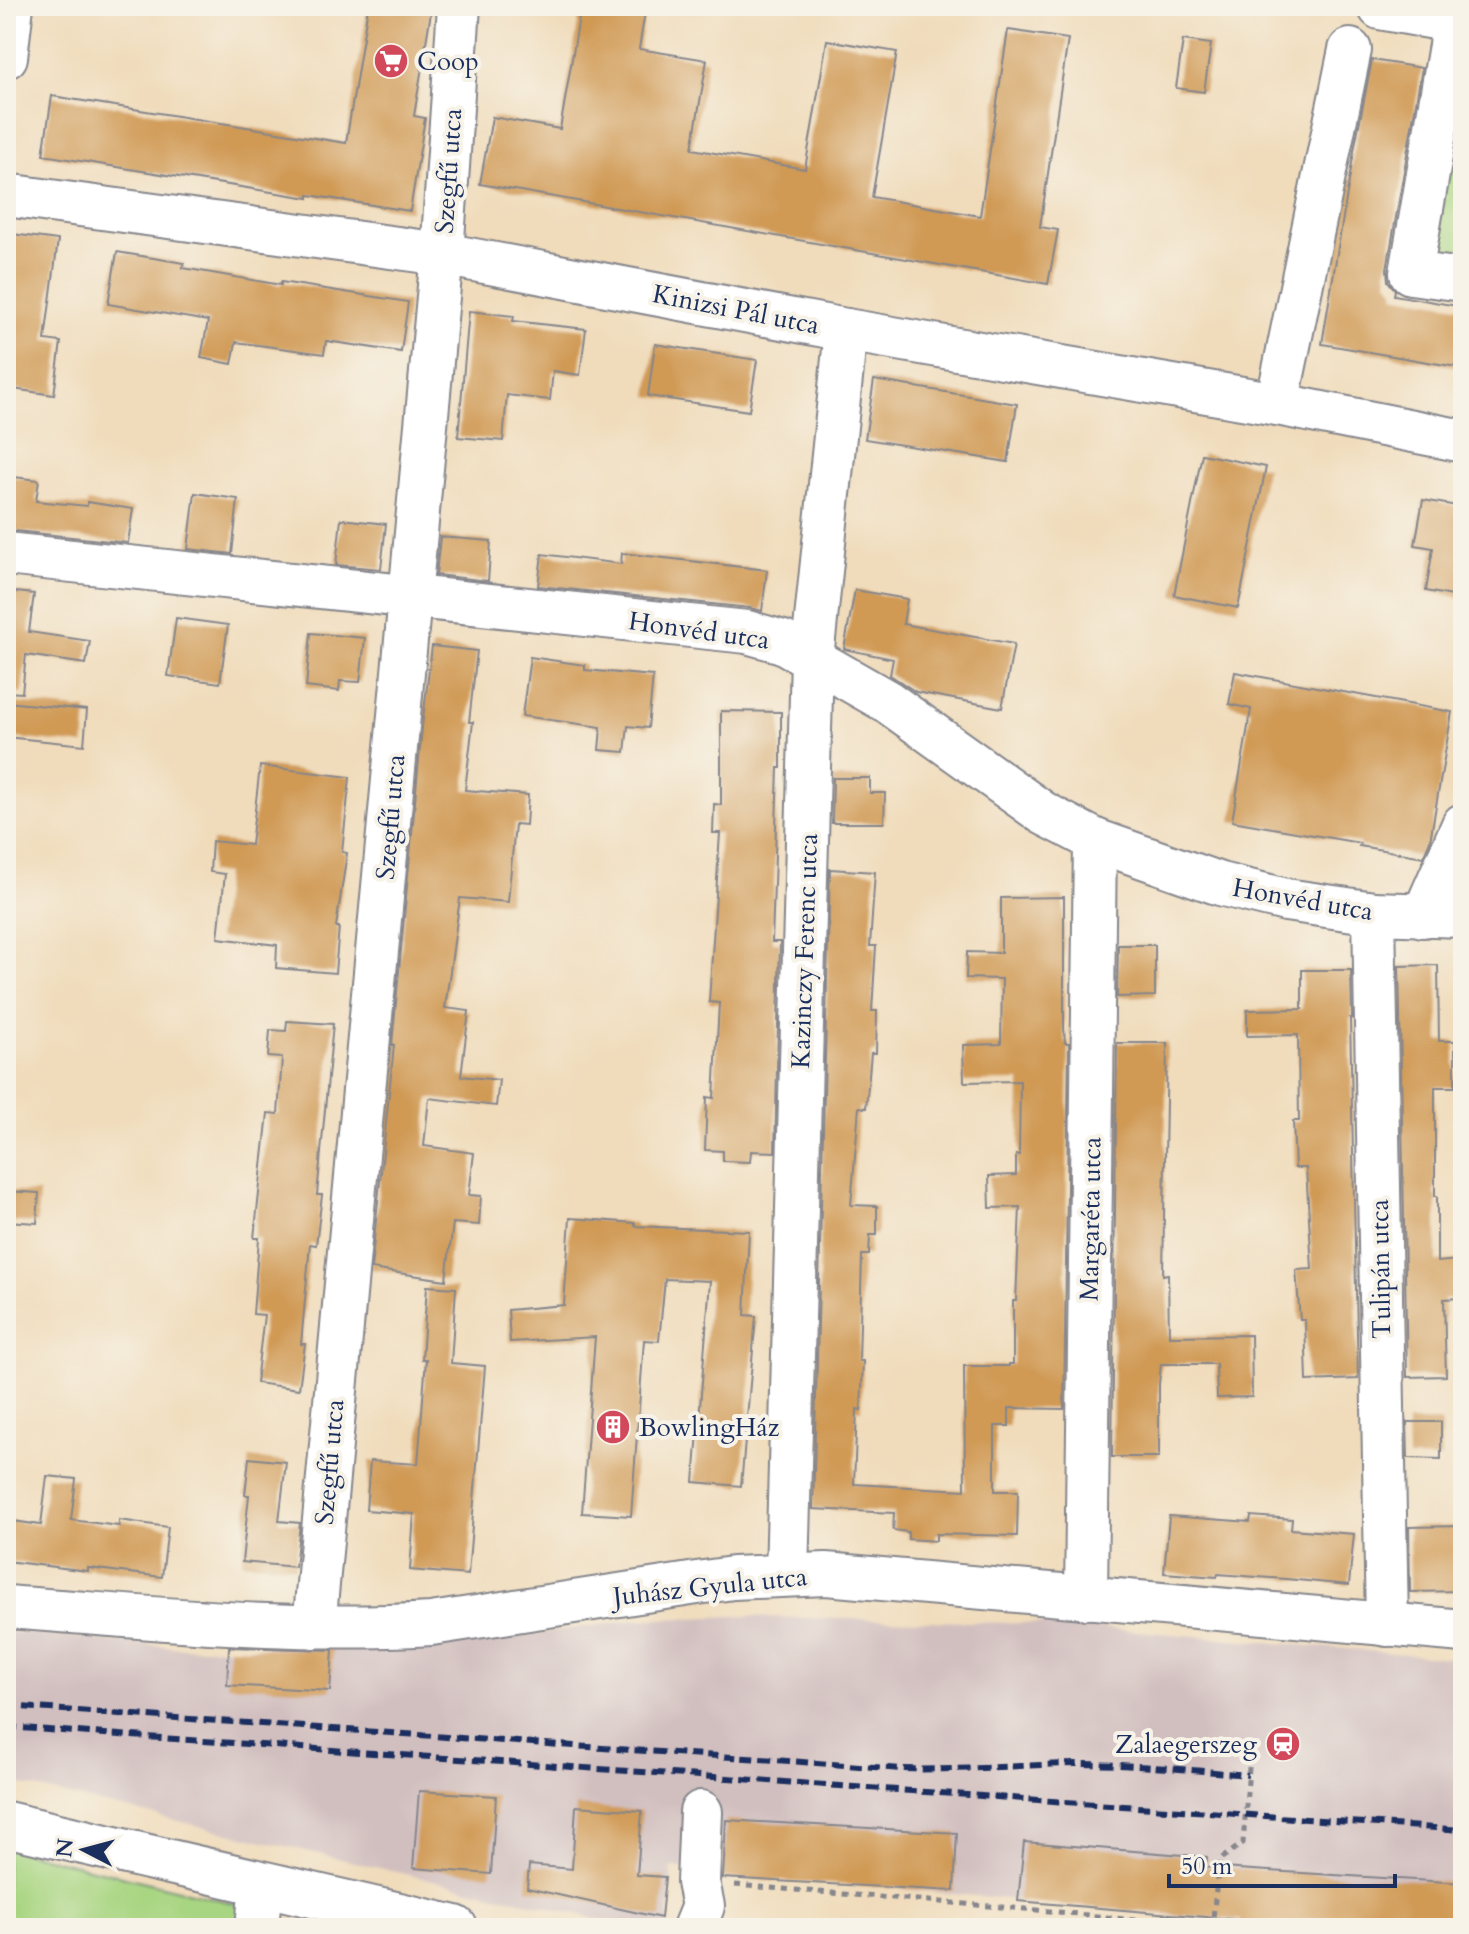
<svg xmlns="http://www.w3.org/2000/svg" width="1469" height="1934" font-family="Cardo,serif">
	<style>
		.industrial { fill: #d1bfbf }
		.green { fill: #a8d581; stroke: #628270; stroke-width: 2 }
		.building { fill: #d09a55 }
		.lines { fill: none; stroke-linecap: round; stroke-linejoin: round }
		.minor-casing { stroke: #86868c; stroke-width: 46 }
		.major-casing { stroke: #86868c; stroke-width: 48 }
		.path { stroke: #86868c; stroke-width: 5; stroke-dasharray: 6 6; stroke-linecap: butt }
		.minor { stroke: #fff; stroke-width: 42 }
		.major { stroke: #fff; stroke-width: 44 }
		.rail { stroke: #1b2f5e; stroke-width: 6; stroke-dasharray: 12 6; stroke-linecap: butt }
		.labels { text-anchor: middle; stroke-width: 8; stroke-linejoin: round; paint-order: stroke }
		.poi-label { font-size: 26px; fill: #1b2f5e; stroke: #f7f3e8; text-anchor: start }
		.street-label { font-size: 26px; fill: #1b2f5e; stroke: #f7f3e8 }
	</style>
	<rect width="100%" height="100%" fill="#f7f3e8"/>
	<filter id="ink" filterUnits="userSpaceOnUse"><feTurbulence type="fractalNoise" baseFrequency=".0125" numOctaves="2"/><feDisplacementMap in="SourceGraphic" scale="16" xChannelSelector="R" yChannelSelector="G"/><feConvolveMatrix kernelMatrix="1 2 1 2 8 2 1 2 1" color-interpolation-filters="sRGB"/></filter>
	<filter id="wash" filterUnits="userSpaceOnUse"><feTurbulence type="fractalNoise" baseFrequency=".006" numOctaves="4" result="noise"/><feDisplacementMap in="SourceGraphic" scale="32" xChannelSelector="R" yChannelSelector="G"/><feGaussianBlur stdDeviation="1.8" result="paint"/><feColorMatrix in="noise" values="0 0 0 0 0 0 0 0 0 0 0 0 0 0 0 0 0 1.4 0 .05"/><feComposite in="paint" operator="in"/></filter>
	<g filter="url(#wash)">
		<rect width="100%" height="100%" fill="#f0dcbb"/>
		<path class="industrial" d="M734,1616L1054,1624L1463,1659V1928H1356L1203,1918L672,1867L667,1928H637L6,1781V1631L183,1648L444,1646L637,1620Z"/>
		<g class="green">
			<path d="M1234,6H1299L1296,19Z"/>
			<path d="M1463,77V274L1430,268Z"/>
			<path d="M6,1848L249,1907L247,1928H6Z"/>
		</g>
		<g id="blocks">
			<g class="building">
				<path d="M368,6H432L414,116L425,118L410,211L309,195V198L43,155L52,96L346,143Z"/>
				<path d="M581,6H646L639,49L707,60L692,149L805,169L827,40L897,52L872,197L980,216L1008,30L1068,39L1040,227L1058,230L1048,284L480,184L492,117L560,129Z"/>
				<path d="M1183,40L1211,44L1204,92L1176,88Z"/>
				<path d="M1372,60L1422,68L1387,269L1388,281L1395,290L1394,295L1463,307V368L1322,344L1355,145Z"/>
				<path d="M12,234L58,240L45,340L61,342L54,395L6,388V280Z"/>
				<path d="M117,252L184,263L183,268L281,285V282L408,302L401,352L326,341L324,354L236,342L232,364L201,358L208,321L108,304Z"/>
				<path d="M469,311L514,316L513,321L586,329L580,375L553,371L550,400L507,395L503,441L458,437Z"/>
				<path d="M655,344L757,360L749,411L648,396Z"/>
				<path d="M874,380L1017,404L1008,462L865,439Z"/>
				<path d="M1202,454L1266,467L1238,608L1174,595Z"/>
				<path d="M6,476L39,480L36,501L87,506V502L133,509L128,543L6,530Z"/>
				<path d="M195,493L238,499L232,554L188,549Z"/>
				<path d="M1423,500L1463,507V598L1426,591L1433,548L1415,545Z"/>
				<path d="M341,519L386,524L381,569L336,565Z"/>
				<path d="M440,537L491,541L488,581L436,575Z"/>
				<path d="M622,553L767,570L762,611L750,608L538,586L542,554L621,564Z"/>
				<path d="M855,590L907,599L903,624L1014,644L1002,708L916,692L890,675L893,659L844,649Z"/>
				<path d="M6,591L34,594L29,632L90,641L86,664L26,655L22,693L6,692Z"/>
				<path d="M176,618L228,625L220,683L168,676Z"/>
				<path d="M311,633L365,638L360,682L340,681L339,691L306,687Z"/>
				<path d="M432,646L477,651L469,722H473L465,790L528,795L526,825L515,824L508,902L460,898L445,1008L469,1011L461,1076L499,1080L496,1106L429,1098L424,1146L474,1153L469,1195L481,1196L479,1225L453,1223L446,1280L371,1269L394,1045H392L422,727Z"/>
				<path d="M530,657L585,665V670L653,676L648,728L628,726L625,752L599,750L601,727L522,716Z"/>
				<path d="M1235,672L1452,712L1430,841L1423,857L1359,846L1360,843L1232,821L1251,709L1229,704Z"/>
				<path d="M6,702L87,710L84,745L6,737Z"/>
				<path d="M721,711L781,712V768H778L772,942H780L775,1152L751,1151L750,1162L723,1161V1151L705,1150L707,1097L714,1098L719,1003L709,1002L720,833H713L714,804L721,805Z"/>
				<path d="M260,766L350,777L342,852L347,853L336,927H339L335,973L276,968L277,945L218,938L225,874L210,872L212,841L251,845Z"/>
				<path d="M833,778H870V793H885L884,823H832Z"/>
				<path d="M830,869L875,872L870,946H876L872,1011H877L876,1053H871L866,1108L859,1107L851,1205L877,1206V1235H870L869,1255H862L859,1361H863L861,1410L857,1409L854,1484L965,1490L964,1366H1009V1364H1013V1301H1016L1020,1207L990,1208L989,1176L1016,1175V1155H1019L1020,1081L964,1082L963,1045L1001,1044L1002,979L966,978L967,952L1001,953V898L1064,897V1028L1065,1043H1069L1064,1409L1009,1408V1426H995V1491H1018L1017,1536L936,1534V1541L908,1539V1532L893,1530L894,1513L813,1509Z"/>
				<path d="M1118,945H1155V996L1117,997Z"/>
				<path d="M1438,965L1439,1041H1455V1087H1435V1196H1437V1262L1458,1260L1461,1298L1444,1299L1446,1376L1407,1377L1399,966Z"/>
				<path d="M1302,970H1351L1352,1018H1350L1358,1379L1307,1381L1305,1320H1300L1296,1270L1312,1269L1306,1168H1295L1293,1121H1299L1298,1035L1247,1036V1010L1302,1009Z"/>
				<path d="M287,1021L333,1024L317,1195H322L316,1245L310,1244L301,1344H305L299,1389L256,1383L264,1315L253,1314L259,1238H254L268,1113L278,1114L282,1058L268,1057L270,1030L286,1031Z"/>
				<path d="M1117,1043H1167L1163,1275L1168,1274L1169,1336L1251,1335L1252,1397L1217,1398L1216,1364H1161L1159,1384V1457H1112Z"/>
				<path d="M6,1191L39,1193L37,1223L6,1221Z"/>
				<path d="M570,1218L635,1223V1226L749,1231L745,1315L756,1316L741,1486L694,1482L710,1281L665,1279L659,1341L644,1340L631,1516L582,1513L595,1337L510,1342L508,1310L564,1305Z"/>
				<path d="M427,1286L456,1288L451,1363L485,1366L468,1575L410,1570L414,1514L366,1510L370,1461L418,1464L426,1359H422Z"/>
				<path d="M1407,1422H1441V1459L1408,1458Z"/>
				<path d="M249,1458L286,1462L279,1521L300,1523L295,1567L242,1562L249,1495H245Z"/>
				<path d="M47,1476L76,1479L71,1520L119,1526V1520L168,1527L162,1577L88,1568V1571L6,1561V1520L41,1525Z"/>
				<path d="M1169,1516L1250,1522L1251,1516L1292,1519L1291,1529L1354,1534L1349,1585L1286,1579L1218,1574L1217,1577L1164,1573Z"/>
				<path d="M1463,1526V1591L1410,1592L1409,1527Z"/>
				<path d="M229,1647L333,1650L330,1691L227,1685Z"/>
				<path d="M419,1791L496,1796L491,1874L413,1868Z"/>
				<path d="M576,1806L642,1811L637,1875L665,1877L661,1918L527,1888L529,1865L572,1869Z"/>
				<path d="M726,1820L957,1833L954,1891L723,1878Z"/>
				<path d="M1024,1842L1207,1857L1206,1867L1463,1883V1928H1241V1920L1018,1901Z"/>
			</g>
		</g>
	</g>
	<g filter="url(#ink)">
		<use href="#blocks" fill-opacity="0" stroke="#86868c" stroke-width="2"/>
		<g class="lines">
			<g class="minor-casing">
				<g id="minor">
					<path d="M1380,8L1463,23"/>
					<path d="M1454,22L1411,273L1463,280"/>
					<path d="M6,57L12,6"/>
					<path d="M6,195L442,254L846,330L1277,404L1463,441"/>
					<path d="M1277,404L1350,50"/>
					<path d="M6,554L747,632L783,642L888,702L1043,813L1095,840L1220,884L1286,900L1374,913L1463,916"/>
					<path d="M1374,913L1387,1625"/>
					<path d="M1423,916L1463,825"/>
					<path d="M787,1575L812,658L846,330"/>
					<path d="M1086,1598L1095,840"/>
					<path d="M6,1607C148,1617 289,1633 431,1624L697,1583L733,1578L826,1574L1463,1631"/>
					<path d="M314,1627L442,254L459,6"/>
					<path d="M257,1928L261,1884"/>
					<path d="M694,1928L703,1906L698,1882L701,1812"/>
				</g>
			</g>
			<g class="major-casing">
				<path id="major" d="M6,1824L455,1928"/>
			</g>
			<g class="path">
				<path d="M735,1885L1049,1911L1210,1928"/>
				<path d="M1212,1928L1219,1860L1243,1843L1251,1743"/>
			</g>
			<use href="#minor" class="minor"/>
			<use href="#major" class="major"/>
			<g class="rail">
				<path d="M6,1706L902,1769C959,1771 1017,1765 1075,1764C1133,1764 1191,1770 1248,1775"/>
				<path d="M6,1727L1463,1830"/>
			</g>
		</g>
	</g>
	<defs>
		<g id="supermarket-disc" transform="scale(1.8)"><circle r="9.5" fill="#d1495b" stroke="#f7f3e8"/><path d="M-6-5.5h2.5l.6 2H6L4.5 2H-2.5L-4.4-4H-6ZM-1.5 3.2a1.3 1.3 0 1 0 .1 0ZM3 3.2a1.3 1.3 0 1 0 .1 0Z" fill="#fff"/></g>
		<g id="building-disc" transform="scale(1.8)"><circle r="9.5" fill="#d1495b" stroke="#f7f3e8"/><path d="M-4-6H4V6H1V3H-1V6H-4ZM-2.5-4.3h1.7v1.8h-1.7ZM.8-4.3h1.7v1.8H.8ZM-2.5-1h1.7V.8h-1.7ZM.8-1h1.7V.8H.8Z" fill="#fff"/></g>
		<g id="station-disc" transform="scale(1.8)"><circle r="9.5" fill="#d1495b" stroke="#f7f3e8"/><path d="M-3-6H3Q5-6 5-4V2Q5 4 3 4L4.5 6H3L1.5 4h-3L-3 6H-4.5L-3 4Q-5 4-5 2V-4Q-5-6-3-6ZM-3.5-4v3h7v-3ZM-3.5 1v1.5H-2V1ZM2 1v1.5H3.5V1Z" fill="#fff"/></g>
	</defs>
	<g fill-rule="evenodd">
		<use href="#supermarket-disc" x="391" y="61"/>
		<use href="#building-disc" x="613" y="1427"/>
		<use href="#station-disc" x="1283" y="1744"/>
	</g>
	<g class="labels">
		<g class="poi-label">
			<text x="417" y="70">Coop</text>
			<text x="639" y="1436">BowlingHáz</text>
			<text x="1257" y="1753" text-anchor="end">Zalaegerszeg</text>
		</g>
		<g class="street-label">
			<text transform="translate(448 171) rotate(-86)" y="9">Szegfű utca</text>
			<text transform="translate(736 309) rotate(11)" y="9">Kinizsi Pál utca</text>
			<text transform="translate(699 630) rotate(8)" y="9">Honvéd utca</text>
			<text transform="translate(390 817) rotate(-85)" y="9">Szegfű utca</text>
			<text transform="translate(1303 899) rotate(10)" y="9">Honvéd utca</text>
			<text transform="translate(804 951) rotate(-88)" y="9">Kazinczy Ferenc utca</text>
			<text transform="translate(1090 1219) rotate(-89)" y="9">Margaréta utca</text>
			<text transform="translate(1380 1269) rotate(-91)" y="9">Tulipán utca</text>
			<text transform="translate(329 1462) rotate(-85)" y="9">Szegfű utca</text>
			<text transform="translate(710 1586) rotate(-6)" y="9">Juhász Gyula utca</text>
		</g>
	</g>
	<rect width="1469" height="1934" fill="none" stroke="#f7f3e8" stroke-width="32"/>
	<g transform="translate(84 1850) rotate(276)" stroke="#f7f3e8" stroke-width="6" paint-order="stroke">
	<path d="M0-6L14 30L0 20L-14 30Z" fill="#1b2f5e"/>
	<text y="-12" font-size="22" font-weight="bold" text-anchor="middle" fill="#1b2f5e">N</text>
	</g>
	<path d="M1169 1874v12h226v-12" fill="none" stroke="#1b2f5e" stroke-width="4"/>
	<text x="1181" y="1874" font-size="24" fill="#1b2f5e" stroke="#f7f3e8" stroke-width="6" paint-order="stroke">50 m</text>
</svg>
